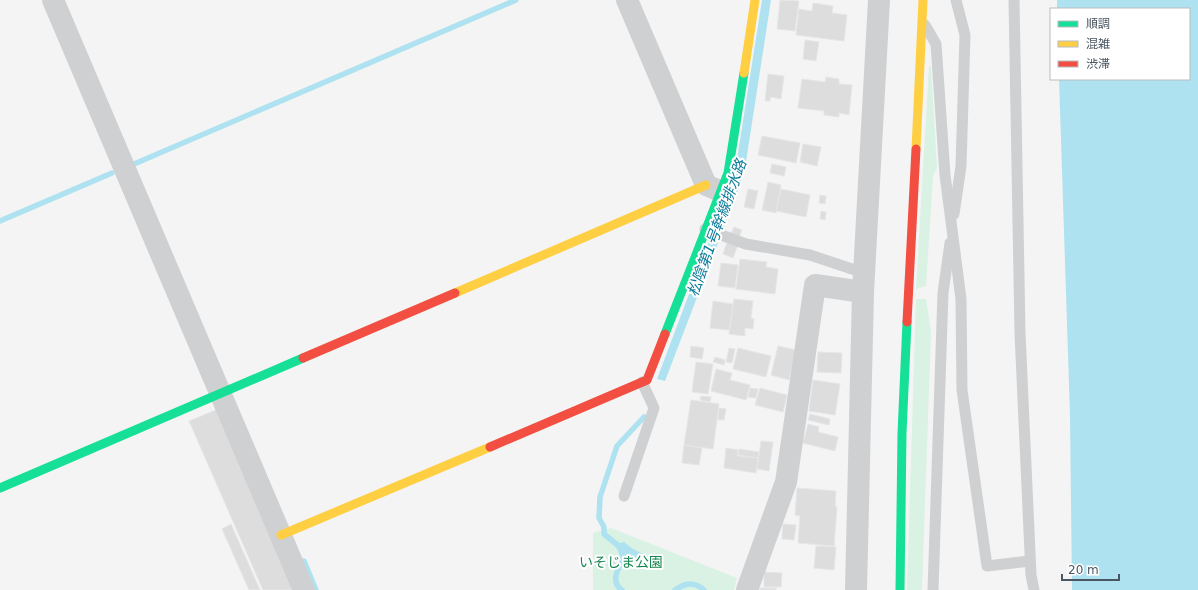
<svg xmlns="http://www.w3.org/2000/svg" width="1198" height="590" font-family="'DejaVu Sans','Noto Sans JP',sans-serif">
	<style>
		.green { fill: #d9f2e3 }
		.water { fill: #aee2f0 }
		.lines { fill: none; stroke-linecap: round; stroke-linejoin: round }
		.stream { stroke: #aee2f0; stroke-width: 5.5 }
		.building { fill: #ddddde; stroke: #e5e6e7 }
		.lane { stroke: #ced0d2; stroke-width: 11 }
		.street { stroke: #ced0d2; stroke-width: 22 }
		.fast { stroke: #16e098; stroke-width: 9 }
		.slow { stroke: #ffcf43; stroke-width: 9 }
		.jam { stroke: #f24e42; stroke-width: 9 }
		.labels { text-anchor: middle; stroke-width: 4; stroke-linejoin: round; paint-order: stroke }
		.park-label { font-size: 14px; fill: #17864f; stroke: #fff }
		.water-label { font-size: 15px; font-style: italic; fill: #0c7c9b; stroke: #fff }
	</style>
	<rect width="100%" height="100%" fill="#f4f4f4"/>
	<g class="green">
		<path d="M931,66L937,168L933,176L926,286L916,289L929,67Z"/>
		<path d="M916,299H926L931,331L922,590H907Z"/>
		<path d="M611,528L737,578L734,590H593V533Z"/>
	</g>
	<g class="water">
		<path d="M762,0H771L745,168L737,193L665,381L657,379L735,172Z"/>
		<path d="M1057,0H1198V590H1072L1070,415L1059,79H1189V9H1057Z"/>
		<path d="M624,542L633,549L647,556L652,561L651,564L631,561L620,557L617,548L620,543Z"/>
	</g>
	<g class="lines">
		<g class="stream">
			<path d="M134,164L516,0"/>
			<path d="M0,221L112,173"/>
			<path d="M304,561L316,590"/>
			<path d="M622,590C608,581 621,564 626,552L604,534V527L599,518L600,497L617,446L644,417"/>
			<path d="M675,590C685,583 694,581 704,590"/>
		</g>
	</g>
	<g class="building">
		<path d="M780,0L799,1L795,31L777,29Z"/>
		<path d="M813,3L833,6L832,13L847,15L844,41L796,35L799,9L812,11Z"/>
		<path d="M805,40L819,42L816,61L803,59Z"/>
		<path d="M768,74L784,76L781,99L771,97L770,101H765Z"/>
		<path d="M826,77L839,79V84L852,85L849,115L839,113V117L824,115V111L798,108L802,79L825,82Z"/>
		<path d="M762,136L800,143L796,163L758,155Z"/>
		<path d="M803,144L821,147L817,166L800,162Z"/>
		<path d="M772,164L786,167L784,176L770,173Z"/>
		<path d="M768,182L781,185L776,213L762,210Z"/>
		<path d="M748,189L758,191L754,209L744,207Z"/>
		<path d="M781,189L810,195L806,217L776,211Z"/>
		<path d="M820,195L826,196L825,204L819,203Z"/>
		<path d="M821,211L826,212L825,220L820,219Z"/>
		<path d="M734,227L742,230L739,237L731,234Z"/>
		<path d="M727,242L738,245L733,258L723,254Z"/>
		<path d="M740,259L767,262L766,267L778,269L775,294L736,289Z"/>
		<path d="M721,263L738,265L735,288L718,286Z"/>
		<path d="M734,299L753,301L751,318L754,319L753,329L745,328V336L729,334Z"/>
		<path d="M713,301L733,304L729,330L710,328Z"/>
		<path d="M691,346L704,348L702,359L690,357Z"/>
		<path d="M778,346L796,350L789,380L771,375Z"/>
		<path d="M729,348L735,349L732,363L726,362Z"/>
		<path d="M738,348L771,356L766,377L733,369Z"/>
		<path d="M818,352L842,353L841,373L817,372Z"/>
		<path d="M715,357L725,360L724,365L713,362Z"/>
		<path d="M696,362L713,364L708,394L692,392Z"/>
		<path d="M716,369L732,373L730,380L750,385L746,400L711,391Z"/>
		<path d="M813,380L840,384L835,415L809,411Z"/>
		<path d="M750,388L758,389L756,398L748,397Z"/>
		<path d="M760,388L787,395L783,412L755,405Z"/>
		<path d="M701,396L711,397L710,402L700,400Z"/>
		<path d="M691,400L719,404L713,449L684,445Z"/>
		<path d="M719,408L726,409L724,420H718Z"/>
		<path d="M216,410L295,590H263L189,421Z"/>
		<path d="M810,414L830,419L829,425L808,420Z"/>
		<path d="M808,424L819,427L818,432L838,437L835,451L803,443Z"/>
		<path d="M761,441L773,442L769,471L757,469Z"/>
		<path d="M684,445L702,448L699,465L682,463Z"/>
		<path d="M726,448L738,450L737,456L758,458L756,473L724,468Z"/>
		<path d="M739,449L759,452L758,458L738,455Z"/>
		<path d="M797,488L836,491L835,506L837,507L834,546L798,543L800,516L795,515Z"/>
		<path d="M231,524L260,590H249L222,529Z"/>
		<path d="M783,524L796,525L794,540L782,539Z"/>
		<path d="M816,546L836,547L834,570L814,568Z"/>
		<path d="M611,557L618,561L615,569L607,566Z"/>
		<path d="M764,572L782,573L781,587H764Z"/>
		<rect x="760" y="588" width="16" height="2"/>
	</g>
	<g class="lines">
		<g class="lane">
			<path d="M1014,0L1020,333L1031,575L1034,590"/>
			<path d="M925,25L936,44L945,175L961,299L962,390L987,566L1030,561"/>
			<path d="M954,214L961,166L965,35L956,0"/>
			<path d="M705,229L746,244L810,255L864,273"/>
			<path d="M624,496L654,408L642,382"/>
			<path d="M933,590L943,293L950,243"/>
		</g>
		<g class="street">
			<path d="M53,0L304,590"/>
			<path d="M627,0L706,185L720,191"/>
			<path d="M747,590L786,482L815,285L863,292"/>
			<path d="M856,590L863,292L879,0"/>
		</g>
		<g class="fast">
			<path d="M665,334L728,173L744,73"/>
			<path d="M0,488L303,358"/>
			<path d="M900,590L902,433L907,322"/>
		</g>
		<g class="slow">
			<path d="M744,73L755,0"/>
			<path d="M916,149L923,0"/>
			<path d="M455,293L706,185"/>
			<path d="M281,535L490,447"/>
		</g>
		<g class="jam">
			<path d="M907,322L916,149"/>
			<path d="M303,358L455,293"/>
			<path d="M490,447L647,380L665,334"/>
		</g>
	</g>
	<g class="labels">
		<g class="park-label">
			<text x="621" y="567">いそじま公園</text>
		</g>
		<g class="water-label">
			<text transform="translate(717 228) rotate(-70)" y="5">松陰第1号幹線排水路</text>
		</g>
	</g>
	<rect x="1050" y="8" width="140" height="72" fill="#ffffff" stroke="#b7bbc0"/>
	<rect x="1058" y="21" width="20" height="6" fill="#16e098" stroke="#b7bbc0"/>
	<text x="1086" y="28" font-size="12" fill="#4a5661">順調</text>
	<rect x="1058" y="41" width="20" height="6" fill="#ffcf43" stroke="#b7bbc0"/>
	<text x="1086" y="48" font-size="12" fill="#4a5661">混雑</text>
	<rect x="1058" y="61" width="20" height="6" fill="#f24e42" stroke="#b7bbc0"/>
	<text x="1086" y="68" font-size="12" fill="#4a5661">渋滞</text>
	<path d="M1062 574v6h57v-6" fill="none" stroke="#4a5661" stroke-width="2"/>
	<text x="1068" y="574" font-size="12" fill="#4a5661" stroke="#ffffff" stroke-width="3" paint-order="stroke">20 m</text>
</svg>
